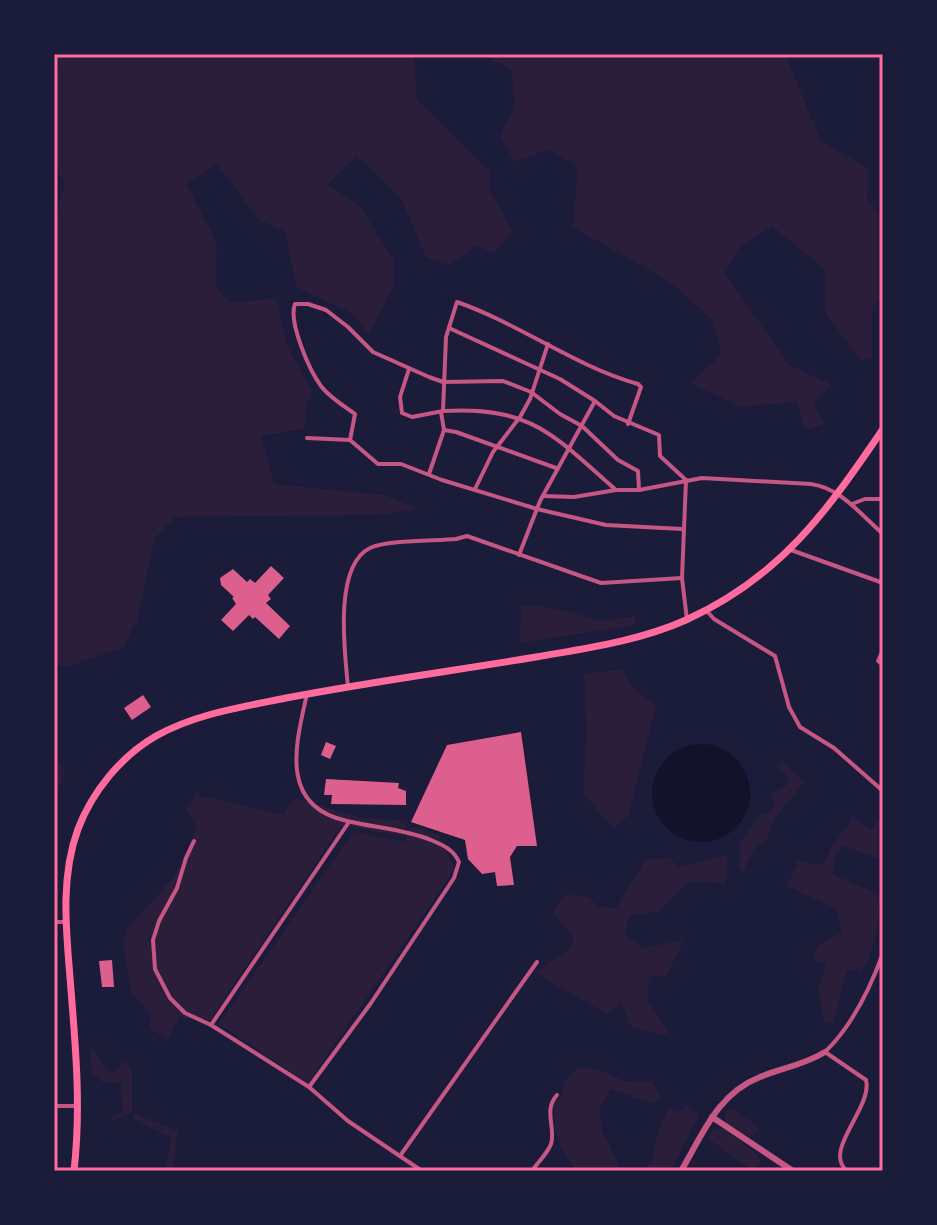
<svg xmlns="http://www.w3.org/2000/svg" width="937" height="1225" font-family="Poppins,sans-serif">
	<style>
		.green { fill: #2a1e3b }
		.water { fill: #12122b }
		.building { fill: #dd5f8e }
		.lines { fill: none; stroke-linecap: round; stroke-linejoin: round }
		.minor { stroke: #c65784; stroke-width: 4 }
		.tertiary { stroke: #c65784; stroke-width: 6 }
		.trunk { stroke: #ff6b9d; stroke-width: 7 }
		.neatline { fill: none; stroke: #ff6b9d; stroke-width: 3 }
	</style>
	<rect width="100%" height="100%" fill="#1b1b3a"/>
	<g class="green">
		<path d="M59,54H414L417,100L490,172L489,188L513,232L493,253L477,246L449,265L426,258L402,200L357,156L327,185L359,205L394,260V286L369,334L352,313L296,287L286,232L258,219L217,164L187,184L217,243L216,288L230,303L276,298L286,343L312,392L306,407L304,429L261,436L274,484L384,495L419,509L374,515L175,517L155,538L137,620L124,647L70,666H54V220L65,186L54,160V85Z"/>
		<path d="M483,54H785L821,141L869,169L867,197L883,220V297L872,307V358L860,361L826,313L825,269L772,226L739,248L725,273L789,365L831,384L814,405L824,424L806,431L796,402L740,407L691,383L721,355L713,320L670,282L573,227L578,167L549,149L515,162L499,136L515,107L512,71Z"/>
		<path d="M522,605L559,609L601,621L635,616L636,625L519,643Z"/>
		<path d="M622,670L633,688L656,705L628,816L613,828L583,793L587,732L584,673Z"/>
		<path d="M54,752L65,773L54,800Z"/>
		<path d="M783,761L804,783L774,819L766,843L756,845L744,871L739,870L740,843L761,814L770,812L775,805L771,797L775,791L786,786L788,777L777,768Z"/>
		<path d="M196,795L283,815L294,798L358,817L407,821L403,836L341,826L210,1020L179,1017L168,1040L149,1028L152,1016L132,994L123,943L128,927L174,877L197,828L185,809Z"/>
		<path d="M883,813L880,859L843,846L837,852L832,874L880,895C879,924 876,948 861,973L850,968C842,978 838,1008 833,1023L824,1021L818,988L827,963L816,961L814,954L820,944L842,932L837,909L787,886L798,861L823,865C830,847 841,834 853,818L872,830Z"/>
		<path d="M410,826L439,835L455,869L308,1083L219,1024L353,832L404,842Z"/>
		<path d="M728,855L726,884L690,881L660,911L630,915L624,935L644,948L682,940L681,948L666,976L649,977L648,1002L672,1037L632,1028L621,1002L607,1014L535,973L569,949L574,940L553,911L565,894L588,897L598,906L616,908L646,859L669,858L679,867Z"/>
		<path d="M93,1049L105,1068L113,1072L126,1061L132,1071V1113L112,1121L111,1116L123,1112L121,1083L102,1082L92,1072L90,1051Z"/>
		<path d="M577,1068L596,1069L625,1081L652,1082L660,1097L653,1103L611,1089L599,1109L602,1130L622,1171H577C558,1145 553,1136 554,1103L563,1093L564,1083Z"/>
		<path d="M686,1106L700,1113L671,1171H641C658,1163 651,1153 656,1139C659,1128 664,1118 668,1108L679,1112Z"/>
		<path d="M732,1109L759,1127L751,1138L726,1123L725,1112Z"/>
		<path d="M135,1114L178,1131L172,1171H166L171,1137L131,1119Z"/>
		<path d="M723,1128L757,1154L761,1161L753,1171L709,1139L712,1131Z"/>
	</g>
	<circle class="water" cx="701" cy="793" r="49"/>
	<g class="building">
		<path d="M271,566L284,578L268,595L271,599L266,603L290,626L279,639L255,617L253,619L249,615L233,631L221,620L236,604L232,598L234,597L221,585L220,578L233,569L247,582L250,579L255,583Z"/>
		<path d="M143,695L151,707L132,720L124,708Z"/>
		<path d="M521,732L537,846H517L510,857L514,885L497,886L495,872L482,874L468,859L465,840L411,822L447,745Z"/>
		<path d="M326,742L336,746L330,759L321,755Z"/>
		<path d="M326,779L399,783L398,788L406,791V805L331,804L332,795H324Z"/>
		<path d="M112,960L114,987H102L99,961Z"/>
	</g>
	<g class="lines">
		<g class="minor">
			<path d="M449,328L560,379L595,401L614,416L659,435L660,456L686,480"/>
			<path d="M409,369L400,397L402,413L412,417L443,411"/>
			<path d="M444,430L456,432L556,468"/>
			<path d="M307,438L350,440"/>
			<path d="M429,474L444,430L441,412"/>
			<path d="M686,480L682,578L687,620"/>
			<path d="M475,489L493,452L520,417L530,399L548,344"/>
			<path d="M616,490C553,435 532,406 443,411L446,337L457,302C520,324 574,366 638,384L641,387L628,424"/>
			<path d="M639,490L638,471L618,460L582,426L560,414L531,392L503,381L443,382L429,377L373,352L348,327L326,310L308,304H295C288,321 309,370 321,386C329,397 344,406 355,414L350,440L378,464H401L442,480L537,509L606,525L682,529"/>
			<path d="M543,496L574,497L616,490H639L702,478L811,484C841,488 861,515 883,534"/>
			<path d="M852,504L865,499H883"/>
			<path d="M791,550L883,583"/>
			<path d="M519,555L540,501L595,401"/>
			<path d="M706,610L714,619L775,656L789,707L800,727L834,748L883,791"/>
			<path d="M883,650L878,661L883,665"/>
			<path d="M348,687C345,654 333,566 370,548C387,540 435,541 456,539L467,536L601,583L682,578"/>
			<path d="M307,694C296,743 278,806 347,821C376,828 404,829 431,840C443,845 454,850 459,862L454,878L371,1003L309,1087"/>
			<path d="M194,841L186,858L177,888L159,921L153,940L155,969L170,998L185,1013L211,1025L309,1087L348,1121L422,1171"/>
			<path d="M54,922H66"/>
			<path d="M211,1025L349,822"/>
			<path d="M54,1106H76"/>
			<path d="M400,1156L537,962"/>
			<path d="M532,1171C537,1163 548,1153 551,1144C556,1128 543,1110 557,1095"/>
			<path d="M847,1171C822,1150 873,1108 866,1080L825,1052C852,1026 870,989 883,953"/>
		</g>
		<g class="tertiary">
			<path d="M712,1117L793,1171"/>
			<path d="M681,1171C703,1134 717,1094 760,1077C782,1068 804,1065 825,1052"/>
		</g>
		<path class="trunk" d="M74,1171C81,1110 76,1051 71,990C67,936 59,881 78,829C92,792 121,756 156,736C195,714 242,707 286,698C369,682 452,671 536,657C587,648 639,641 686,620C781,577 827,511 883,429"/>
	</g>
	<rect width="937" height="1225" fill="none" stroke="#1b1b3a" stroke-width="112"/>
	<rect x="56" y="56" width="825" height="1113" class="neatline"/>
</svg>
